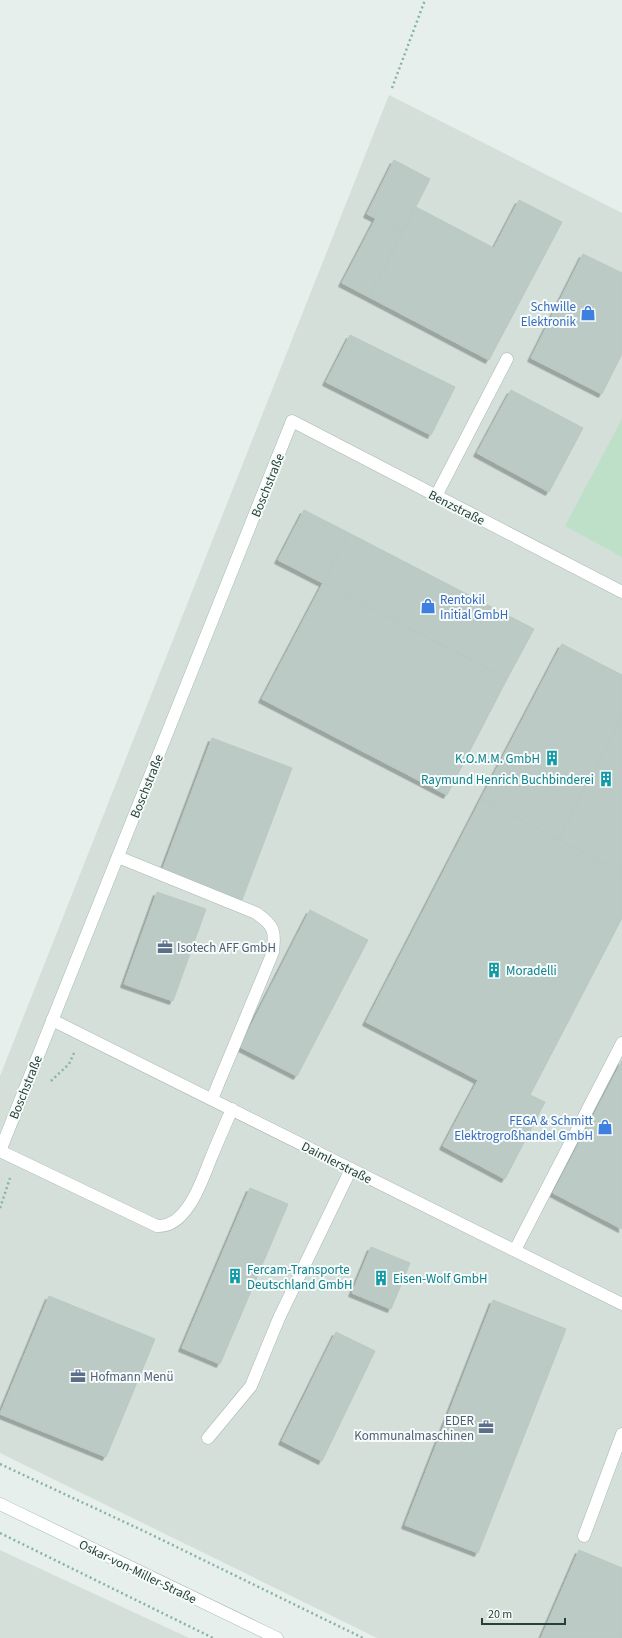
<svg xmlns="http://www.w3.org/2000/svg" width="622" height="1638" font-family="'Source Sans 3',sans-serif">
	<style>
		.built { fill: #d4dfda }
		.green { fill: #bfe0c8 }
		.building { fill: #bbcac4; stroke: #b8c9c2; filter: url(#shadow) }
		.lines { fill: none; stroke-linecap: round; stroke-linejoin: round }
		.lane-casing { stroke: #a8b8b2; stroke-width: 13 }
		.street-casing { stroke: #a8b8b2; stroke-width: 13 }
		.secondary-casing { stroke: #a4bbb3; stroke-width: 13 }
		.path { stroke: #86b3a5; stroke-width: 2.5; stroke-dasharray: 2 3; stroke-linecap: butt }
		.lane { stroke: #fff; stroke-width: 12 }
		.street { stroke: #fff; stroke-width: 12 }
		.secondary { stroke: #fff; stroke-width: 12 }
		.labels { text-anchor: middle; stroke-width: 4; stroke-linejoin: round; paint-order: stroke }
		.shop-label { font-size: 13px; fill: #366cbe; stroke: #f7fbf9; text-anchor: end }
		.street-label { font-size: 13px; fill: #24423a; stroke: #f7fbf9 }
		.culture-label { font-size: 13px; fill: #0d838f; stroke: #f7fbf9; text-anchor: start }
		.service-label { font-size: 13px; fill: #4e5e75; stroke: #f7fbf9; text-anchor: start }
	</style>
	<defs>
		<filter id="shadow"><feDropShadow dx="-3.5" dy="3.5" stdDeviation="0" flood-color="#0004"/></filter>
	</defs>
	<rect width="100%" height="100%" fill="#e6efeb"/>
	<g class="built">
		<path d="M389,95L622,213V1638H377L0,1453V1076Z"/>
		<path d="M0,1550L189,1638H0Z"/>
	</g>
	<path class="green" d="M622,419V557L565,526Z"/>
	<g class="building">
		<path d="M394,160L430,179L403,232L367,214Z"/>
		<path d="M519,200L562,222L489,360L369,297L416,207L494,248Z"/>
		<path d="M376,218L403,232L369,297L342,283Z"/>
		<path d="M583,254L622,273V354L602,394L531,358Z"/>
		<path d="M350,335L455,387L431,435L326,382Z"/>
		<path d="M511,390L583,428L549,492L477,453Z"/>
		<path d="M304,510L349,533L323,583L278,560Z"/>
		<path d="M349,533L534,629L507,679L323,583Z"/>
		<path d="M323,583L507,679L447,795L262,699Z"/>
		<path d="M562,644L622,675V717L558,840L481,799Z"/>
		<path d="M622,717V873L558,840Z"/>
		<path d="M212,738L292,768L242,900L162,871Z"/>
		<path d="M481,799L622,873V918L530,1095L545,1102L505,1179L443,1146L478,1080L366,1022Z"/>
		<path d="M157,892L206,909L173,1001L124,984Z"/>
		<path d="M310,910L368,940L297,1076L240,1047Z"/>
		<path d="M622,1061V1229L553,1193Z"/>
		<path d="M250,1188L288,1204L220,1364L182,1348Z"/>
		<path d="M371,1247L410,1263L391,1309L352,1293Z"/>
		<path d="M49,1296L155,1339L106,1457L0,1414Z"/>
		<path d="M493,1300L566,1329L478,1553L405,1525Z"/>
		<path d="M336,1332L375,1351L322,1461L282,1441Z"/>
		<path d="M579,1550L622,1568V1638H541Z"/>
	</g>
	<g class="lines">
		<g class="lane-casing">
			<g id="lane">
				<path d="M436,496L507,359"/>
				<path d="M118,857L256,913C275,926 275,931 273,952L212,1099"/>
				<path d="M0,1151L157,1226C187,1228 202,1180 211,1158C218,1141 225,1125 232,1109"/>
				<path d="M515,1250L622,1043"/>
				<path d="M208,1438L251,1386L279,1318L351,1169"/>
				<path d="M584,1536L622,1434"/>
			</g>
		</g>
		<g class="street-casing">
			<g id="street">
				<path d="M52,1020L622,1304"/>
				<path d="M0,1151L292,421L622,592"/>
			</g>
		</g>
		<g class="secondary-casing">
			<path id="secondary" d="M0,1504L277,1638"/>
		</g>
		<g class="path">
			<path d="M392,88L425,0"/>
			<path d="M51,1081L69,1064L74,1053"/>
			<path d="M0,1208L10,1178"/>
			<path d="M0,1464L148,1533L363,1638"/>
			<path d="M0,1533L213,1638"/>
		</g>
		<use href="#lane" class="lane"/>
		<use href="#street" class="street"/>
		<use href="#secondary" class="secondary"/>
	</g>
	<defs>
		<g id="shop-bare" transform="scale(1.2)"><path d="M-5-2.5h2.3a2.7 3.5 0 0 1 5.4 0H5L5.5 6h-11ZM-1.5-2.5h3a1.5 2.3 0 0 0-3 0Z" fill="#3f7fe0" stroke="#f7fbf9" stroke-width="2.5" paint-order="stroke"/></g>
		<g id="building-bare" transform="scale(1.2)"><path d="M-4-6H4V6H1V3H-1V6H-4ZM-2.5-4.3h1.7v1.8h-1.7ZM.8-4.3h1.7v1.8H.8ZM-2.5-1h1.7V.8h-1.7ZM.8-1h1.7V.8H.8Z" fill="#0f9aa8" stroke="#f7fbf9" stroke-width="2.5" paint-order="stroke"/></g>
		<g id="office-bare" transform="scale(1.2)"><path d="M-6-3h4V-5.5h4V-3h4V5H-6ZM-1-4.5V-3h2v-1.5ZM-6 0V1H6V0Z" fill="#5c6f8a" stroke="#f7fbf9" stroke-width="2.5" paint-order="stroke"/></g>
	</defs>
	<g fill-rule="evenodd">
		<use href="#shop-bare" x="588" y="313"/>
		<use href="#shop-bare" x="428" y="606"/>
		<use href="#building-bare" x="552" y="758"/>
		<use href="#building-bare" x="606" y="779"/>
		<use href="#office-bare" x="165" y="947"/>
		<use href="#building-bare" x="494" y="970"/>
		<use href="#shop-bare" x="605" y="1127"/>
		<use href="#building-bare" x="235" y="1276"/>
		<use href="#building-bare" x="381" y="1278"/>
		<use href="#office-bare" x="78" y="1376"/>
		<use href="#office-bare" x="486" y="1427"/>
	</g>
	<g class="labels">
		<g class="shop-label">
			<text x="576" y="311">Schwille<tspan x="576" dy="15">Elektronik</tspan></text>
			<text x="440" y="604" text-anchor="start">Rentokil<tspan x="440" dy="15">Initial GmbH</tspan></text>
			<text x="593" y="1125">FEGA &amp; Schmitt<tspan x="593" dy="15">Elektrogroßhandel GmbH</tspan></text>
		</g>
		<g class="street-label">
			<text transform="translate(267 485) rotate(-68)" y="5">Boschstraße</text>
			<text transform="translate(457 507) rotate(27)" y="5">Benzstraße</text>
			<text transform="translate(146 786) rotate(-68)" y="5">Boschstraße</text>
			<text transform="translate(25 1087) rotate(-68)" y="5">Boschstraße</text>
			<text transform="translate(337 1162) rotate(27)" y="5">Daimlerstraße</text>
			<text transform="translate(138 1571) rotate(26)" y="5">Oskar-von-Miller-Straße</text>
		</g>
		<g class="culture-label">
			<text x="540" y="763" text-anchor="end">K.O.M.M. GmbH</text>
			<text x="594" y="784" text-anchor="end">Raymund Henrich Buchbinderei</text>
			<text x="506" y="975">Moradelli</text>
			<text x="247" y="1274">Fercam-Transporte<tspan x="247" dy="15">Deutschland GmbH</tspan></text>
			<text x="393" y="1283">Eisen-Wolf GmbH</text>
		</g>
		<g class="service-label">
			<text x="177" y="952">Isotech AFF GmbH</text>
			<text x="90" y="1381">Hofmann Menü</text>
			<text x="474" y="1425" text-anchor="end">EDER<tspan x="474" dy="15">Kommunalmaschinen</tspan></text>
		</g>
	</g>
	<path d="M482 1618v6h83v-6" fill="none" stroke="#24423a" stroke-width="2"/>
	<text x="488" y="1618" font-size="12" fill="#24423a" stroke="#f7fbf9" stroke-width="3" paint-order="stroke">20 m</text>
</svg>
